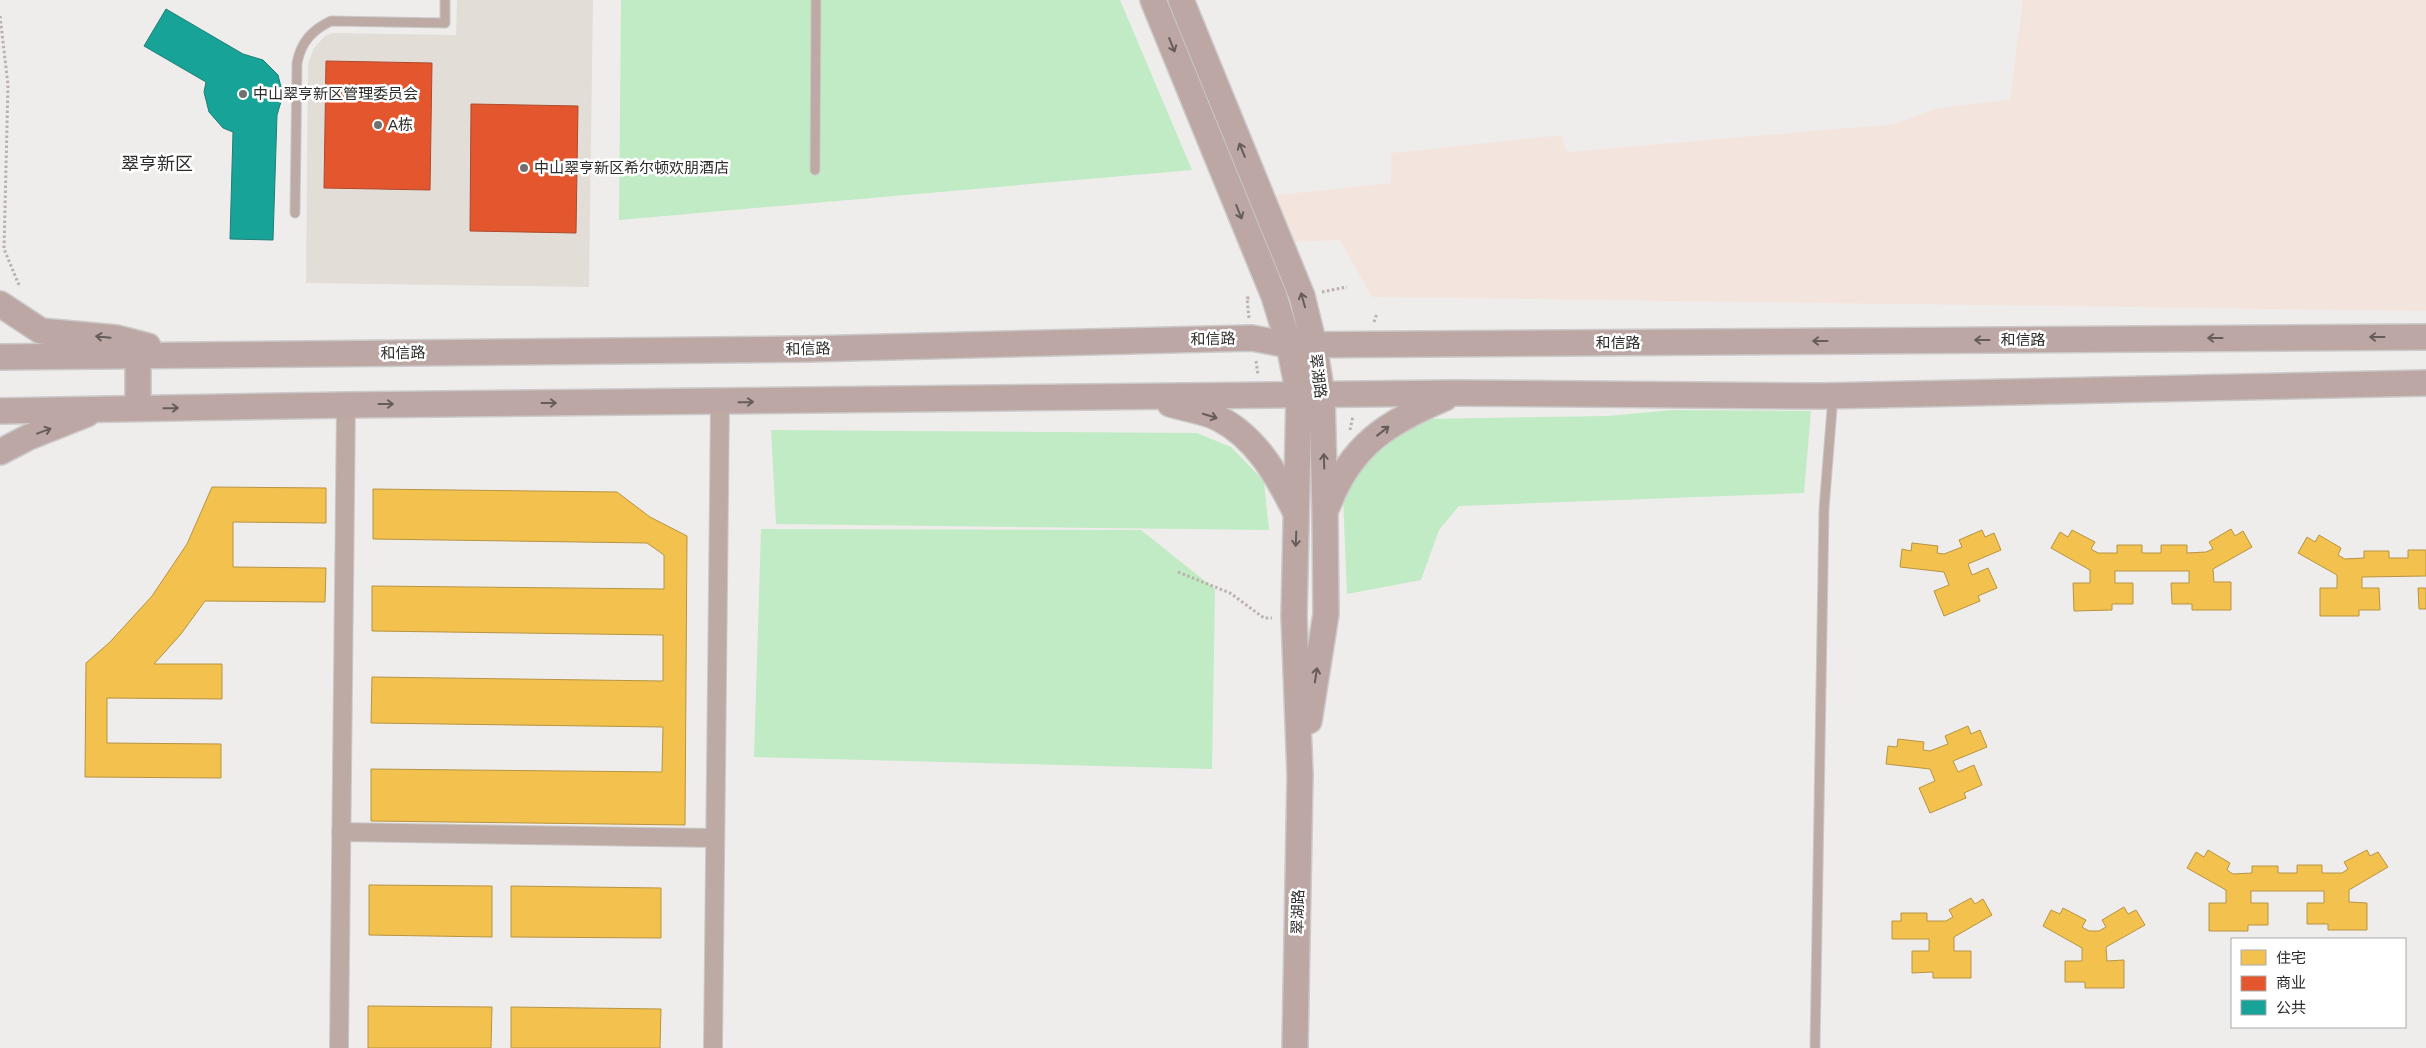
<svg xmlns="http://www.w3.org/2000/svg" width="2426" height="1048" font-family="Arial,'Noto Sans SC',sans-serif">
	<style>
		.built { fill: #e2ded7 }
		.industrial { fill: #f3e5de }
		.green { fill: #c1ebc4 }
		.homes { fill: #f2c14e; stroke: #b79443 }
		.shops { fill: #e4572e; stroke: #ad4a2d }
		.public { fill: #17a398; stroke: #1e7f77 }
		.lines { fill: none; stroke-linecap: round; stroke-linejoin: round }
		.lane-casing { stroke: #cbcac9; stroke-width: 11 }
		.street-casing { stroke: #cbcac9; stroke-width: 20 }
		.secondary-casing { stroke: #cbcac9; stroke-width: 28 }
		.path { stroke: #bcb0ad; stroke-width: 3; stroke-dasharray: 2.5 2.5; stroke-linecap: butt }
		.lane { stroke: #beaaa5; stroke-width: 9 }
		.street { stroke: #beaaa5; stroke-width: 18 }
		.secondary { stroke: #bca7a4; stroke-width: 25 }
		.oneway { stroke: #665d5b }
		.poi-dot { fill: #71706e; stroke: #fff; stroke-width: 2 }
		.labels { text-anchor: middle; stroke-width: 5; stroke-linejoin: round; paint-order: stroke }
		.poi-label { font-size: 15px; fill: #2d2c2a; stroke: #fff; text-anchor: start }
		.street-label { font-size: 15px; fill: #2d2c2a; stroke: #fff }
		.quarter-label { font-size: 18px; fill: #2d2c2a; stroke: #fff }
	</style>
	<rect width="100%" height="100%" fill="#efedeb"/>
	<path class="built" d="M457,0H593L589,287L306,283L308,64L314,48L325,36L333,33L456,35Z"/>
	<path class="industrial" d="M2023,0H2426V311L1372,297L1340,240L1291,242L1276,195L1391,183V153L1561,135L1567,152L1894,124L1939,108L2010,99Z"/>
	<g class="green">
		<path d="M621,0H1120L1192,170L619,220Z"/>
		<path d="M1672,410L1811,411L1804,493L1459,506L1439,530L1421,580L1347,594L1343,495L1356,465L1421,419L1607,416Z"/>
		<path d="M771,430L1197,433L1231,447L1264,481L1269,530L776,524Z"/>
		<path d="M761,529L1141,530L1215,589L1212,769L754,757Z"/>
	</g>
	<g class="homes">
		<path d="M212,487L326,488V523L233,522V567L326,568L325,602L205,601L181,634L154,664H222V699L107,698V743L221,744V778L85,777L86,663L110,642L152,596L187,544Z"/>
		<path d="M373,489L617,492L650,517L687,536L685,825L371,821V769L662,772L663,727L371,723L372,677L663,681V635L372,631V586L664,589V555L647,543L373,539Z"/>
		<path d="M2231,529L2235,536L2243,531L2252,547L2213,569L2214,582H2231V610H2192V604H2172L2171,583H2189V571H2115V583H2133V604H2112V610L2074,611L2073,583H2090V570L2051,548L2060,532L2068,537L2072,530L2095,542L2091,549L2098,553H2117V545H2142V553H2161V545H2187V553L2206,552L2213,549L2209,542Z"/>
		<path d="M1982,530L1985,537L1994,533L2001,550L1968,564L1972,575L1988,568L1997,588L1978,596L1980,601L1944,616L1934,591L1949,585L1944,572L1900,567L1902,549L1911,551L1912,543L1938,546L1937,553L1944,554L1962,547L1959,540Z"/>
		<path d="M2319,535L2341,548L2338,555L2345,559L2364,558V551H2389V558H2408V550H2426V576L2362,577V588H2379L2380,610H2359V616H2320V588H2337V575L2298,553L2307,537L2315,542Z"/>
		<path d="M2418,588H2426V609H2419Z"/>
		<path d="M1968,726L1971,734L1980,730L1987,747L1953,761L1958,772L1974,765L1982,785L1964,793L1966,798L1930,813L1919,788L1935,781L1930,769L1886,764L1888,746L1897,747L1898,739L1924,742L1923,750L1930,751L1948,744L1945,736Z"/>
		<path d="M2208,850L2230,863L2227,870L2233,874L2252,873V866H2278V873H2297V865H2322V873H2342L2348,869L2344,862L2367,850L2370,856L2378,852L2388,867L2349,890V902L2367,903V930H2328V924H2307V903H2324V891H2251V903H2268V925H2248V931H2209V903H2226V890L2187,868L2196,852L2204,857Z"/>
		<path d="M369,885L492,886V937L369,935Z"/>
		<path d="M511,886L661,888V938L511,937Z"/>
		<path d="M1971,898L1975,904L1983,899L1992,915L1954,937V951H1971V978H1933V972L1912,973V951H1929V939H1892V921H1901V913H1927V921H1946L1953,917L1949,910Z"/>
		<path d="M2124,907L2128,914L2136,910L2145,925L2106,947L2107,961L2124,960V988H2085V982H2065V961H2082V948L2043,926L2051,910L2060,914L2063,908L2086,920L2082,927L2089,931H2099L2106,927L2102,920Z"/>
		<path d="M368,1006L492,1007L491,1048H368Z"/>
		<path d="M511,1007L661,1009L660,1048H511Z"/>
	</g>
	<g class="shops">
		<path d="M326,61L432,63L430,190L324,188Z"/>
		<path d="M471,104L578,106L576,233L470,231Z"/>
	</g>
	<path class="public" d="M166,9L243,54L263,60L278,75L283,95L277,115L273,240L230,239L233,132L223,128L209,112L204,92L206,82L144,46Z"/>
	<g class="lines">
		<g class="lane-casing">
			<g id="lane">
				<path d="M815,170L816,0"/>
				<path d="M295,213L297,63C301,42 312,30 331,21L445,23V0"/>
				<path d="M1815,1048L1824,509L1833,396"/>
			</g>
		</g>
		<g class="street-casing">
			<g id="street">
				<path d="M341,832L715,838"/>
				<path d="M339,1048L346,405"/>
				<path d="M713,1048L720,402"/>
			</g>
		</g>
		<g class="secondary-casing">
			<g id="secondary">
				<path d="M1153,0L1274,296L1289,345L1299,395L1294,616L1300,775L1295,1048"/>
				<path d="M1181,0L1302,296L1314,345L1322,395L1325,512L1326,614L1309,721"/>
				<path d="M0,304L41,331L117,338L148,346"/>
				<path d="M0,357L808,349L1252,338L1289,345L2426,337"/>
				<path d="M1170,404C1186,409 1204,411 1218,418C1256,437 1277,475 1295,511"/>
				<path d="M138,408V355"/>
				<path d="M0,411L346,405L1455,393L1822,396L2426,383"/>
				<path d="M0,452L29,437L87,414"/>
				<path d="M1328,505C1351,445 1388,422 1445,398"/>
			</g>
		</g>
		<g class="path">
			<path d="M0,16L8,85L4,249L19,285"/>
			<path d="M1322,292L1347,287"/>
			<path d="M1249,318L1247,298H1251"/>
			<path d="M1374,322L1377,313"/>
			<path d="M1256,361L1258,375"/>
			<path d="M1350,430L1353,416"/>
			<path d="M1178,572L1230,593L1264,618H1272"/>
		</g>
		<use href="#lane" class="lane"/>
		<use href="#street" class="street"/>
		<use href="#secondary" class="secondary"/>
	</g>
	<defs><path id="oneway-shaft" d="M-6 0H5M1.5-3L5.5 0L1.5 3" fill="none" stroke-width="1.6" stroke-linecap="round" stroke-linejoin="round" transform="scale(1.25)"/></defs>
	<g class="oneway">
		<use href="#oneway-shaft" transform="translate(1172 45) rotate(68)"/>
		<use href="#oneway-shaft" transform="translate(1242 150) rotate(-112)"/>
		<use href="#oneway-shaft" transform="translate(1239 212) rotate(68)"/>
		<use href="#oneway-shaft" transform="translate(1303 300) rotate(-106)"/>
		<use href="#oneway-shaft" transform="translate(103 337) rotate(-174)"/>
		<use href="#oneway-shaft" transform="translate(2377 337) rotate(180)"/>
		<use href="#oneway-shaft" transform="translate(2215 338) rotate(180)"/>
		<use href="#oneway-shaft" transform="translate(1982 340) rotate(180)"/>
		<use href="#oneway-shaft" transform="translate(1820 341) rotate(180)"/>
		<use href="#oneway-shaft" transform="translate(746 402) rotate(-1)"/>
		<use href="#oneway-shaft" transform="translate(549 403)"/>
		<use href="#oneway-shaft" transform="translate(386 404)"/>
		<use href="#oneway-shaft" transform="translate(171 408) rotate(-1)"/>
		<use href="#oneway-shaft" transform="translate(1210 416) rotate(17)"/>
		<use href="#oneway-shaft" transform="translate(44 431) rotate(-20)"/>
		<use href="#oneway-shaft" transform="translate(1383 431) rotate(-38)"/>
		<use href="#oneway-shaft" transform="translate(1324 461) rotate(-92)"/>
		<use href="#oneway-shaft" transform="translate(1296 539) rotate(92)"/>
		<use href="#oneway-shaft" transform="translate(1316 675) rotate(-81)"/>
	</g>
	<g class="poi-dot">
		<circle cx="243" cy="94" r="5"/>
		<circle cx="378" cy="125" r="5"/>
		<circle cx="524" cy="168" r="5"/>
	</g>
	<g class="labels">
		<g class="poi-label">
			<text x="253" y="99">中山翠亨新区管理委员会</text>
			<text x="388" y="130">A栋</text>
			<text x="534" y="173">中山翠亨新区希尔顿欢朋酒店</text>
		</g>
		<g class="street-label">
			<text transform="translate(1213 339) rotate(-1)" y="5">和信路</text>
			<text x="2023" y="345">和信路</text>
			<text x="1618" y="348">和信路</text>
			<text transform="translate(808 349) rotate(-1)" y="5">和信路</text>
			<text transform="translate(403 353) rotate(-1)" y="5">和信路</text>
			<text transform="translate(1318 376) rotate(83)" y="5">翠湖路</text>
			<text transform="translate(1298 912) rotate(-89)" y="5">翠湖路</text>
		</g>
		<g class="quarter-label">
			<text x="157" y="170">翠亨新区</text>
		</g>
	</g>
	<rect x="2231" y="938" width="175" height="90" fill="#ffffff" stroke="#ababaa"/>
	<rect x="2241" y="950" width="25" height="15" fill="#f2c14e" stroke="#ababaa"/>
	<text x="2276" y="963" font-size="15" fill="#2d2c2a">住宅</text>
	<rect x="2241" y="976" width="25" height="15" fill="#e4572e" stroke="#ababaa"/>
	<text x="2276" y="988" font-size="15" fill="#2d2c2a">商业</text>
	<rect x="2241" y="1000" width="25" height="15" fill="#17a398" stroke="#ababaa"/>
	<text x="2276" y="1013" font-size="15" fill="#2d2c2a">公共</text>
</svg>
